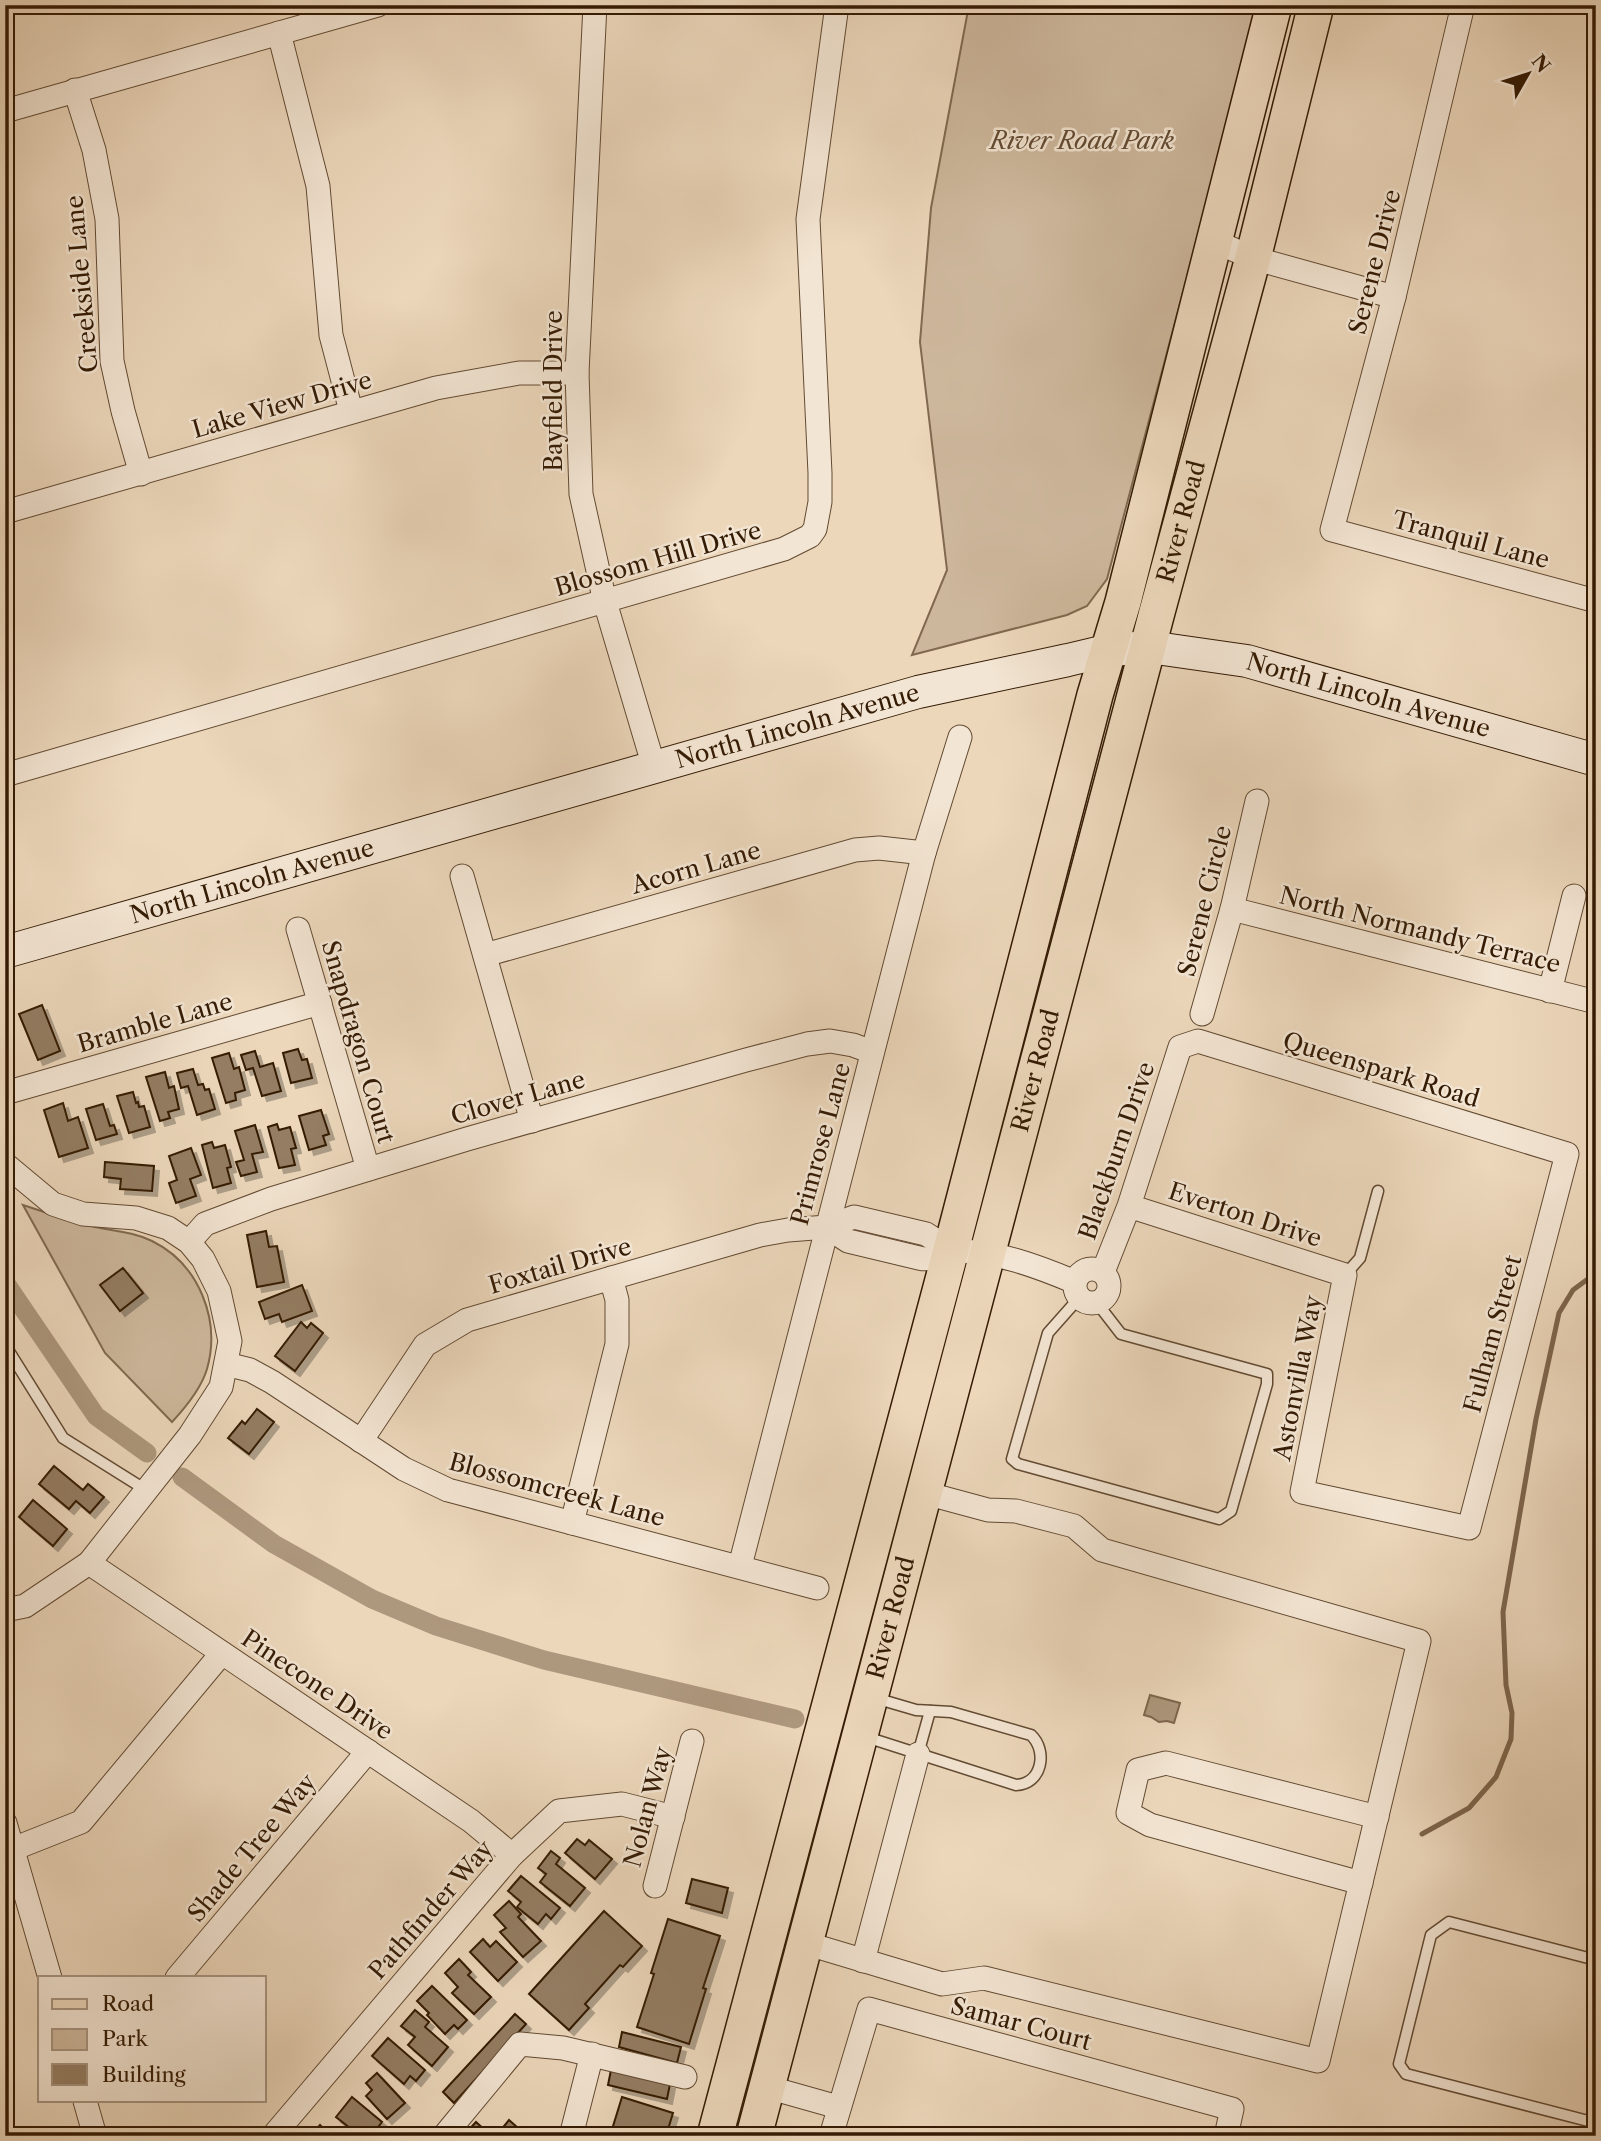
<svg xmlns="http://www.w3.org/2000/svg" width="1601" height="2141" font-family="'Libre Caslon Text',serif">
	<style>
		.green { fill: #cdb79c; stroke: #806950; stroke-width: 2 }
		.water { fill: #ad977d; stroke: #7d654d; stroke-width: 2 }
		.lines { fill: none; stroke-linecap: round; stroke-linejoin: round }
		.stream { stroke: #7d654d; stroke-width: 5 }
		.canal { stroke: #ad977d; stroke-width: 19 }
		.building { fill: #947d63; stroke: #341b04; stroke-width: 2; filter: url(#shadow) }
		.service-casing { stroke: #624a32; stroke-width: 13 }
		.minor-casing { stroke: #624a32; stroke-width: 25 }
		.secondary-casing { stroke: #341b04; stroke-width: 34 }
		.primary-casing { stroke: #341b04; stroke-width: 38 }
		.service { stroke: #f3e5d3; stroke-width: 10 }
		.minor { stroke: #f3e5d3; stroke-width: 23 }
		.secondary { stroke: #f3e5d3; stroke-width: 32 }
		.primary { stroke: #ecd7bb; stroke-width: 35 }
		.labels { text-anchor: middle; stroke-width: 5; stroke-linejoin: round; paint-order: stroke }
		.park-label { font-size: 24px; font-style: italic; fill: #624a32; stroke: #f3e5d3 }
		.street-label { font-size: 24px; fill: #341b04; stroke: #f3e5d3 }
	</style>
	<defs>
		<filter id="shadow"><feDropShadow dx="5" dy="5" stdDeviation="0" flood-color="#0004"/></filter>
	</defs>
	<rect width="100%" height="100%" fill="#ecd7bb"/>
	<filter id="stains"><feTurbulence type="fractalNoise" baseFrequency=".00286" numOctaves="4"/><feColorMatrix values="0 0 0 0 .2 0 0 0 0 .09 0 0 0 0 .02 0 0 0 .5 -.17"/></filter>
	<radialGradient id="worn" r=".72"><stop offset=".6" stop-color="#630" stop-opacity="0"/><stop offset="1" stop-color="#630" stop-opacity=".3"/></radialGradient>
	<g class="green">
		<path d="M969,5H1259L1107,579L1087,606L1067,615L912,655L947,570L920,342L931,208Z"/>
		<path d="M23,1205C47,1213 71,1221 95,1227C115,1231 134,1232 152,1241C199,1264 221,1320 207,1369C201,1389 186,1407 172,1422L105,1353Z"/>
	</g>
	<path class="water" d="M1150,1695L1180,1703L1174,1723L1167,1721L1159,1722L1151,1717L1144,1715Z"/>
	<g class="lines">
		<path class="stream" d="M1422,1834L1469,1808L1496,1777L1511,1739L1512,1713L1506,1685L1503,1612L1536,1419L1559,1313L1573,1290L1596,1273"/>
		<g class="canal">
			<path d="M5,1282L96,1416L147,1453"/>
			<path d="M182,1477L274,1544L372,1599L436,1626L544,1660L795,1719"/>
		</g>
	</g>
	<g class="building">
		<path d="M42,1005L60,1051L38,1060L19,1014Z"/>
		<path d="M298,1049L302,1060L307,1059L312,1078L291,1083L283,1053Z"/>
		<path d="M255,1051L260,1067L273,1063L281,1091L262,1096L253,1068L246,1070L241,1055Z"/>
		<path d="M229,1053L234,1069L239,1067L245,1090L235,1093L236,1100L226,1103L212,1058Z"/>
		<path d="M193,1069L198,1085L203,1084L205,1090L209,1089L215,1109L197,1115L188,1086L181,1088L177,1073Z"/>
		<path d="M165,1072L169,1088L174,1086L179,1109L168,1112L170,1118L160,1121L146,1077Z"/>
		<path d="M133,1092L136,1103L138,1102L139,1107L144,1106L150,1127L129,1133L117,1096Z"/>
		<path d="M63,1103L68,1121L78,1117L88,1148L59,1157L44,1110Z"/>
		<path d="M103,1104L110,1126L114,1125L117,1134L96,1140L86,1109Z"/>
		<path d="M321,1110L329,1134L323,1136L326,1145L309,1150L299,1116Z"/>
		<path d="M277,1124L279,1130L290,1127L296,1148L291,1149L295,1165L279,1168L268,1127Z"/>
		<path d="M255,1125L263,1152L252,1154L257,1172L241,1176L236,1162L244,1160L235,1131Z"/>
		<path d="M212,1142L214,1148L225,1145L231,1167L227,1168L231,1183L213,1188L202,1145Z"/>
		<path d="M191,1148L201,1175L190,1179L196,1196L176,1203L169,1183L177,1180L169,1156Z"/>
		<path d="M105,1162L154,1166L152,1191L120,1189L121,1179L104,1177Z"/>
		<path d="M266,1231L269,1247L277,1246L284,1282L257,1287L247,1235Z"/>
		<path d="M123,1268L143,1293L120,1311L100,1285Z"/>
		<path d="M302,1285L312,1311L282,1322L279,1314L265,1319L259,1302Z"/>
		<path d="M301,1322L307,1328L311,1323L323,1333L295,1371L275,1356Z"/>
		<path d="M257,1409L274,1422L249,1454L228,1438L242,1421L245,1424Z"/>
		<path d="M54,1466L83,1490L88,1484L104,1497L90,1513L76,1501L69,1509L39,1484Z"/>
		<path d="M33,1500L67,1529L53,1546L19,1517Z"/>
		<path d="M577,1839L585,1845L589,1840L612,1859L595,1879L565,1853Z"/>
		<path d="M551,1851L560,1858L556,1864L585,1888L570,1906L540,1882L546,1874L538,1868Z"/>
		<path d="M521,1876L560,1908L551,1919L546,1914L538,1924L517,1907L521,1902L508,1891Z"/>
		<path d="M692,1879L728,1888L722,1913L686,1903Z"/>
		<path d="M509,1901L521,1914L518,1917L541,1941L523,1957L500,1932L506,1928L494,1915Z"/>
		<path d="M604,1911L642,1946L623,1967L620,1965L585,2004L589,2008L569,2030L529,1994Z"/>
		<path d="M668,1919L720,1936L703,1988L706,1989L689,2044L637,2027L654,1974L651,1973Z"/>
		<path d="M483,1939L490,1947L496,1941L517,1962L498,1981L470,1952Z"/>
		<path d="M459,1959L471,1972L468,1975L491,1997L474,2014L452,1993L458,1987L445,1973Z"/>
		<path d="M432,1986L467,2020L458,2029L454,2025L445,2034L427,2015L429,2013L417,2001Z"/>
		<path d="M415,2010L429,2022L425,2027L448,2047L432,2066L408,2045L415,2037L401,2026Z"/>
		<path d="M515,2014L526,2024L454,2103L443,2092Z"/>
		<path d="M622,2032L681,2047L677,2063L619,2047Z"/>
		<path d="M388,2038L425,2070L416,2081L410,2076L404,2084L372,2056Z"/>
		<path d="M611,2070L670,2084L667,2099L608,2085Z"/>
		<path d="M377,2073L405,2103L387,2119L366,2096L372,2090L366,2083Z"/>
		<path d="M352,2097L382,2122L371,2136H360L336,2117Z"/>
		<path d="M622,2097L673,2113L666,2136H610Z"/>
		<path d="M509,2120L527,2136H496Z"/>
		<path d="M476,2122L487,2132L484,2136H463Z"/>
		<path d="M320,2125L331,2136H310Z"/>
	</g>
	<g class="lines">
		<g class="service-casing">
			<g id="service">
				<path d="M1345,1275L1360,1258L1378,1191"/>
				<path d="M1079,1298L1048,1333L1012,1459L1018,1464L1219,1519L1231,1511L1267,1384V1374L1121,1334L1097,1303"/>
				<path d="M5,1345L63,1438L146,1490"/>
				<path d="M863,1736L1016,1785C1042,1784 1048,1751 1031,1735L951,1712L916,1710L875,1698"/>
				<path d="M918,1754L930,1711"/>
				<path d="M1596,1960L1449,1922L1431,1935L1399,2064L1406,2074L1596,2123"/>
			</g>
		</g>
		<g class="minor-casing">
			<g id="minor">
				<path d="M595,5L577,373L581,494L605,602L654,767"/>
				<path d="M1463,5L1394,297L1332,530L1596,601"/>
				<path d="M279,33L318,186L331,335L351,411"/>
				<path d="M75,90L94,150L107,219L112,361L123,411L141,474"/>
				<path d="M5,111L378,5"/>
				<path d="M1214,241L1253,258L1394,297"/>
				<path d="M5,512L436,388L519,373H577"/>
				<path d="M5,775L784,549L810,536L815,529L820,502V473L808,219L837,5"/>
				<path d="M462,876L532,1121"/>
				<path d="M1232,909L1596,1002"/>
				<path d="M298,929L368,1169"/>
				<path d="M485,955L855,850L879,848L924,853"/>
				<path d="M1550,991L1574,896"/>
				<path d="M1202,1014L1232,909L1257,801"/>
				<path d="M5,1093L320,1003"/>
				<path d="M5,1164L53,1204L83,1214L136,1218L168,1228L189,1242L203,1259L219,1291L230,1341L221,1387L190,1435L89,1563L25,1606L5,1610"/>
				<path d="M827,1227L848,1241L919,1258C935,1262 940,1251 955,1251C997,1251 1037,1266 1075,1282"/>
				<path d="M189,1242L205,1224L271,1199L467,1139L746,1060L807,1044L830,1041L853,1045L872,1052"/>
				<circle cx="1092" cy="1286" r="17"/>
				<path d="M1103,1272L1129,1206L1180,1047L1198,1041L1567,1154L1469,1528L1302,1492L1345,1275L1129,1206"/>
				<path d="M226,1364L250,1370L272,1382L404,1469L448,1490L817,1588"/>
				<path d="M361,1441L425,1345L467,1320L760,1235L788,1230L827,1227L854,1217L926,1234L951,1250"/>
				<path d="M572,1523L617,1344V1300L611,1278"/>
				<path d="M89,1563L471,1821L512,1855"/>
				<path d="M740,1566L924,853L960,737"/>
				<path d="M5,1823L50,1978"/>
				<path d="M13,1849L81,1822L222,1653"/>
				<path d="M1361,1883L1150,1825L1128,1813L1138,1770L1166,1763L1377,1817"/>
				<path d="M655,1886L692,1741"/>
				<path d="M805,1943L942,1984L984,1978L1318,2061L1419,1641L1102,1550L1074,1526L1016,1511L988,1510L925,1493"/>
				<path d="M863,1961L918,1754"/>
				<path d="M177,1978L368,1751"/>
				<path d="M767,2087L838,2107"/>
				<path d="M85,2101L95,2136"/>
				<path d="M273,2136L512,1855L559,1811L622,1804L673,1817"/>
				<path d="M444,2136L520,2044L563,2048L685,2077"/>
				<path d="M571,2136L592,2054"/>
				<path d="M831,2136L869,2009L1232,2109L1226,2136"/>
			</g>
		</g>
		<g class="secondary-casing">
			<g id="secondary">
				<path id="s1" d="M5,952L918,692L1068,660L1110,650L1149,647L1247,661L1596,760"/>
			</g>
		</g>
		<g class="primary-casing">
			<g id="primary">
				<path d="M715,2136L951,1250L1095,695L1123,602L1274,5"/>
				<path id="s2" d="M754,2136L1157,612L1253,258L1316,5"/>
			</g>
		</g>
		<use href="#service" class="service"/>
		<use href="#minor" class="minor"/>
		<use href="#secondary" class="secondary"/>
		<use href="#primary" class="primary"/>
	</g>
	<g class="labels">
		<g class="park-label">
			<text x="1082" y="149">River Road Park</text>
		</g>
		<g class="street-label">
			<text transform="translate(1375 262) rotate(-76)" y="8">Serene Drive</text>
			<text transform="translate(82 284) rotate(-95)" y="8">Creekside Lane</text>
			<text transform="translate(554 391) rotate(-90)" y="8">Bayfield Drive</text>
			<text transform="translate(282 405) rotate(-16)" y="8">Lake View Drive</text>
			<text dy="8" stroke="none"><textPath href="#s2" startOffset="1670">River Road</textPath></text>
			<text transform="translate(1471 540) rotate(15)" y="8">Tranquil Lane</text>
			<text transform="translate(658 559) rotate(-16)" y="8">Blossom Hill Drive</text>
			<text dy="8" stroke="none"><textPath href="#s1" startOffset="1410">North Lincoln Avenue</textPath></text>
			<text dy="8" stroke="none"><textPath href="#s1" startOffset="824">North Lincoln Avenue</textPath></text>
			<text transform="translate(696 868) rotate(-16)" y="8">Acorn Lane</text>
			<text dy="8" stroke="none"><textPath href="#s1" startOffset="257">North Lincoln Avenue</textPath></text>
			<text transform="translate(1205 901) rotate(-76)" y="8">Serene Circle</text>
			<text transform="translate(1420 930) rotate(14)" y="8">North Normandy Terrace</text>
			<text transform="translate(155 1023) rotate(-16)" y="8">Bramble Lane</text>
			<text transform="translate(358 1042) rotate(74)" y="8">Snapdragon Court</text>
			<text transform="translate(1381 1070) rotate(17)" y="8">Queenspark Road</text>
			<text dy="8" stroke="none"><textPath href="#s2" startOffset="1102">River Road</textPath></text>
			<text transform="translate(518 1098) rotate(-16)" y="8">Clover Lane</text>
			<text transform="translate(821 1144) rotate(-75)" y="8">Primrose Lane</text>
			<text transform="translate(1117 1151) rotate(-71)" y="8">Blackburn Drive</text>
			<text transform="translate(1245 1215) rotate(18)" y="8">Everton Drive</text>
			<text transform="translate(560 1266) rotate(-16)" y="8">Foxtail Drive</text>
			<text transform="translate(1493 1334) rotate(-75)" y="8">Fulham Street</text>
			<text transform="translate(1298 1378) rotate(-79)" y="8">Astonvilla Way</text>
			<text transform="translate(557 1490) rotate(15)" y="8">Blossomcreek Lane</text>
			<text dy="8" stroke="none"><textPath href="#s2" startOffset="536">River Road</textPath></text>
			<text transform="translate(317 1685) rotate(34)" y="8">Pinecone Drive</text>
			<text transform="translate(648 1807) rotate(-75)" y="8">Nolan Way</text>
			<text transform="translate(252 1848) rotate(-50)" y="8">Shade Tree Way</text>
			<text transform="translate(431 1910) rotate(-49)" y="8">Pathfinder Way</text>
			<text transform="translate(1021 2024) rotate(15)" y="8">Samar Court</text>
		</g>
	</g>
	<rect width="1601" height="2141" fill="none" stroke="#ecd7bb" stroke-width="28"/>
	<rect x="7" y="7" width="1587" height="2127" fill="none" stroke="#341b04" stroke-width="3.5"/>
	<rect x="14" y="14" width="1573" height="2113" fill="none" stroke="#341b04" stroke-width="2"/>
	<rect x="38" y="1976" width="228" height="126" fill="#f3e5d3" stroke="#a79480" stroke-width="2"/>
	<rect x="52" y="1999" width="35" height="10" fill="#ecd7bb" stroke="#a79480" stroke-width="2"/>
	<text x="102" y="2011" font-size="21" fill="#341b04">Road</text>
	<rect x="52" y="2029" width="35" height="21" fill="#cdb79c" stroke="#a79480" stroke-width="2"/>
	<text x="102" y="2046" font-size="21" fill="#341b04">Park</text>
	<rect x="52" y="2064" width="35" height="21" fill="#947d63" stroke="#a79480" stroke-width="2"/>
	<text x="102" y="2082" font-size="21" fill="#341b04">Building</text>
	<g transform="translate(1528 74) rotate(51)" stroke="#f3e5d3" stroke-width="5" paint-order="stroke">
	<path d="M0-5L12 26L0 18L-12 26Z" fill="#341b04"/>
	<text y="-10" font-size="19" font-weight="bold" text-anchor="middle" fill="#341b04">N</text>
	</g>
	<rect width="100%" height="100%" filter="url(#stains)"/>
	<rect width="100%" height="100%" fill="url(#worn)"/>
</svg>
